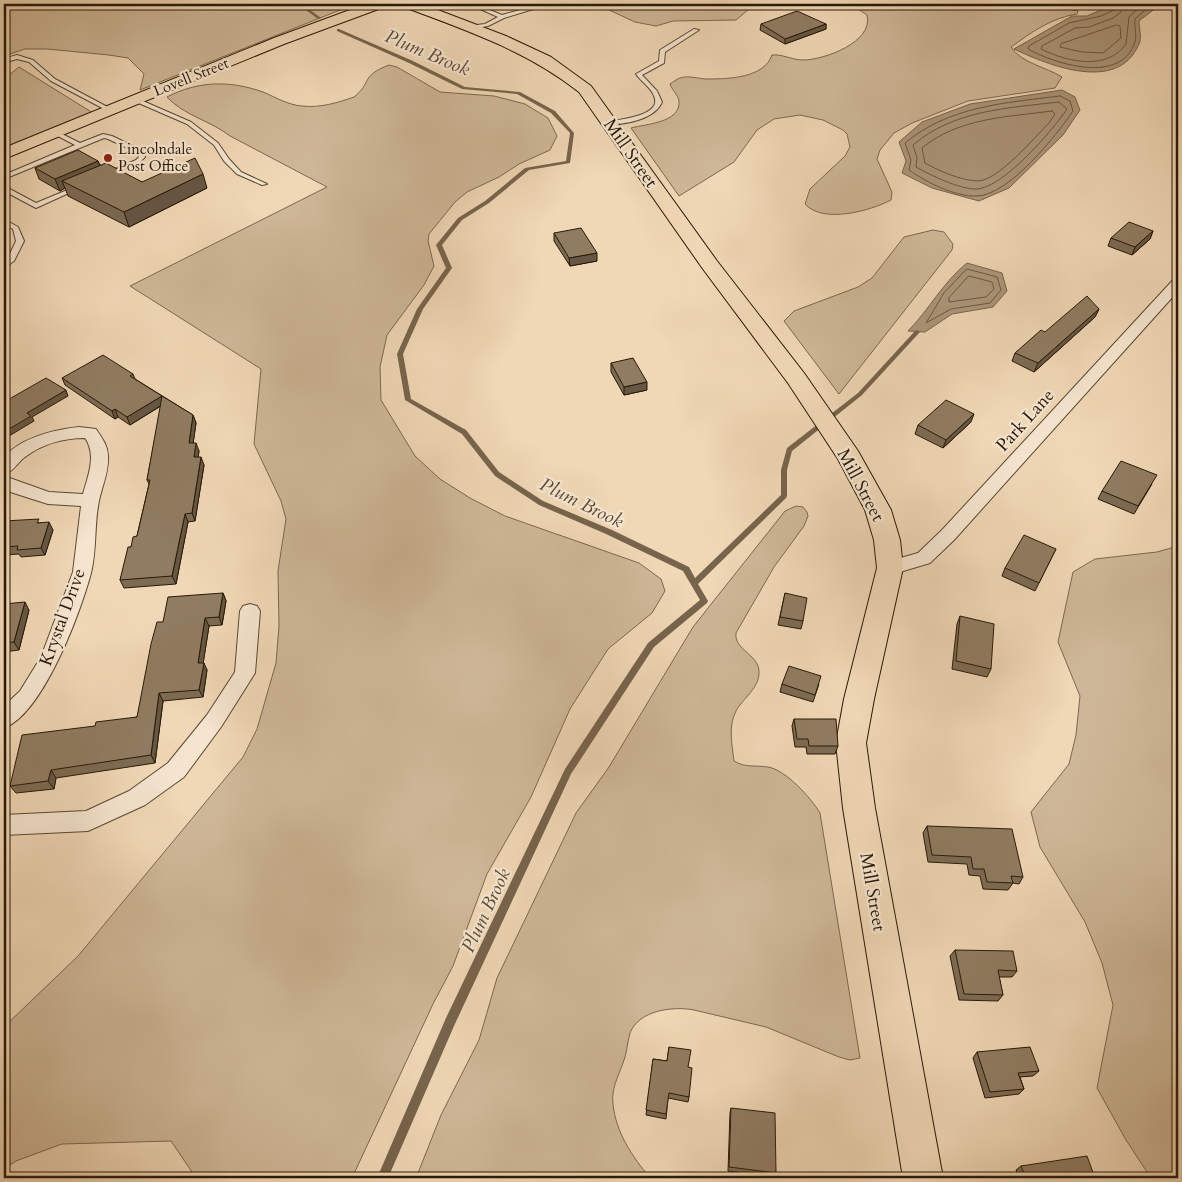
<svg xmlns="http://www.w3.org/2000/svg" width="1182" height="1182" font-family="Cardo,serif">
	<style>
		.green { fill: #ceb797; stroke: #7b684f }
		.water { fill: #ac967a; stroke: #77644c }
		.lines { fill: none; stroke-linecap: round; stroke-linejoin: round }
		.shore { stroke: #6a5840; stroke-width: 1 }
		.stream { fill: #77644c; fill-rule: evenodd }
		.lane-casing { stroke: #5a4832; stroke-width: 2 }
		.street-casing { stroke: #5a4832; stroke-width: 2 }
		.primary-casing { stroke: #281907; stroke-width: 2 }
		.lane { fill: #f5e5cf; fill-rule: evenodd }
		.street { fill: #f5e5cf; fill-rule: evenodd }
		.primary { fill: #f0d7b5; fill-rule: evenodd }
		.wall { fill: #7c6b53; stroke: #281907 }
		.shaded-wall { fill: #655744; stroke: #281907 }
		.building { fill: #907c61; stroke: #281907 }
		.poi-dot { fill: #8f2418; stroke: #f5e5cf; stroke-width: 2 }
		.labels { text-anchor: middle; stroke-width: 4.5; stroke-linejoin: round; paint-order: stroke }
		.far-street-label { font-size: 15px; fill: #281907; stroke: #f5e5cf }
		.far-poi-label { font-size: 15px; fill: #281907; stroke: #f5e5cf; text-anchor: start }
		.street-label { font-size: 18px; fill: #281907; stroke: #f5e5cf }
		.water-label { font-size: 19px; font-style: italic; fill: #5d4b35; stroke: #f5e5cf }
	</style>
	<rect width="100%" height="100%" fill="#f0d7b5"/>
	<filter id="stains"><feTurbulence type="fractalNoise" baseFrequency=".004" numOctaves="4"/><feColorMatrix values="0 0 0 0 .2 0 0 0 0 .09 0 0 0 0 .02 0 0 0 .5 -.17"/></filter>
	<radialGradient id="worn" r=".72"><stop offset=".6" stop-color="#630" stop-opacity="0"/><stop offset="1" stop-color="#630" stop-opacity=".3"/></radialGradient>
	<g class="green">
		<path d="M4,4H355L140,90L144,74L128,58L109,55L47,49H25L4,56Z"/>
		<path d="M603,4H755L736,20L673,21L656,26L635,22L607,9Z"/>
		<path d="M834,4H1042L1078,11L1077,14C1051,18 1032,32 1011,47C1021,63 1046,67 1062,77L1055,88L968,101L912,123L894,133L880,150L877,159L892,192L891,200C870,211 823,224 805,204L810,189L845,156L850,147L847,134L843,130L823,120L800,115L774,119L757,130L734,162L679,196L631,128C645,124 681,123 679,101C678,95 672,90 670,84C673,82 677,79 680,78C689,75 699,79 707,79C729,79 764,78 772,55C783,54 792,60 803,60C824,60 874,42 867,15L858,9Z"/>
		<path d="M389,65L397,67L440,92L494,96L525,104L548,118L557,136L550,150L519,164L499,177L467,192L455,202L429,234L428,241L434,266L424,285L387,335L380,367L381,400L415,456L440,479L470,498L505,516L639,563L661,579L665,591L652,613L608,649L570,709L531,797L487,874L453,966L433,1004L352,1178H196L171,1141L62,1144L16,1161L4,1169V1027L78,956L243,757L257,729L276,663L279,626L278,571L286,519L281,501L254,444L261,369L130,286L327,187L230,136C211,121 183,115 167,97C198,81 229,80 263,92C275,97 288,105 302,106C320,108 337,103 354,97C372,83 360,76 389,65Z"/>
		<path d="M19,67L93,113L4,149V79Z"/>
		<path d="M933,230L944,232L953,244L952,250L839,394L784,321L794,311L858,287L872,278L904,237Z"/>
		<path d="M796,506L803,507L807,512L808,516L804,526L774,567L736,633C734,650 758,654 759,671C760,688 743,698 736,711C728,726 732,744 734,761C745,768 755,765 768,767C786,770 811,798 820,813L860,1058L850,1060L839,1057L766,1027L694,1010C673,1006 639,1010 630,1033C627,1043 627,1054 623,1063C618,1077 611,1089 613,1104C616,1133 632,1156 650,1178H416L441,1115L479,1040L497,978L576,813L609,767L693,627L785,511Z"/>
		<path d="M1178,546V1178H1151L1126,1140L1097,1088L1113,1005L1102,963L1085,922L1040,847L1031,812L1069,764L1076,735L1080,696L1058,642L1073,572L1095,559L1157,552Z"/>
	</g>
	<g class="water">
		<path d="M1115,4H1157V7L1139,21C1139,28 1142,38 1139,44C1118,94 1048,65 1014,49L1072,16H1087Z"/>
		<path d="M1062,90L1075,97L1080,110L1063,135L1009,188L979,201L932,188L902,173L906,161L899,142L922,122L970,104Z"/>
		<path d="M967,263L1002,273L1007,291L993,307L952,314L925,332L908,331C929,310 943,282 967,263Z"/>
	</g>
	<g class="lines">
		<g class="shore">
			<path d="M1117,4L1116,9L1101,16L1069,23L1029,46L1028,49C1055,64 1121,85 1135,42C1137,35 1134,26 1135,19L1152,4"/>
			<path d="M1123,4L1121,12L1113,18L1089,27L1075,28L1042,46L1041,49C1067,62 1107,71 1126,44L1129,17L1143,4"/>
			<path d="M1117,25L1120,26L1121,38L1103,53L1082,52L1060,47L1061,44Z"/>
			<path d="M1060,96L1070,101L1073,111C1056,136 1009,195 977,196C955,197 926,182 909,170L911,160L905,143C950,106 1004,103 1060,96Z"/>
			<path d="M1059,102L1067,109C1052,131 1004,187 977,189C961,190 930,175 916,167L917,158L913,145C954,110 1008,108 1059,102Z"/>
			<path d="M1052,111L1055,114L1049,123C1035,137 997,182 977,181C960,180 939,171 925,163L922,148C958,118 1007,117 1052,111Z"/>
			<path d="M967,269L997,277L1001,290L990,303L951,309L926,323L944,293Z"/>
			<path d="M969,276L992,282L994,289L986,297L949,302V298Z"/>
		</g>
		<g class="stream">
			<path d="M298,4H302L321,18L318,19Z"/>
			<path d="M337,29H339L413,61L465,87L520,92L555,111L574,133L570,163L529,170L489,203L462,220L442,245L452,268L423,309L403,354L411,399L466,430L499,472L543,501L612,530L689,567L695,578L781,495V470L787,448L858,393L915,331L917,330L920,332L862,395L792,451L787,470V496L786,498L698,584L708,601L707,603L654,647L571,774L454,1026L388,1178H377L446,1018L565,769L648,643L700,600L683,571L606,534L539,505L495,476L462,434L405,400L397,354L417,309L446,268L436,245L458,218L485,201L525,168L566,161L570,133L551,113L517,94L462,89L409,63L337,31Z"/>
		</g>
		<g class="lane-casing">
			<g id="lane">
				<path d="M469,4H475L502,15L542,4H550L504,18L488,26L470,29L468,28V26L485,24L498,17Z"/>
				<path d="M694,29L699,30L665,52L664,63L642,75L657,91L662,102C655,119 625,125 608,124V122C620,119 663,116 654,96C651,87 641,82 636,74L659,61L660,50Z"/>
				<path d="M17,55L33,60L55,79L113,110L108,111L51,81L29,62L17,59L10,61L4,67C4,58 9,57 17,55Z"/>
				<path d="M136,98L191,122L218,143L229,159L241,172L267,184L262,185L237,174L224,161L214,145L187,124L134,101V99Z"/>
				<path d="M56,131L80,143L103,134L112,136L143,151L145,157L140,162L108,176H104V174L136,160L139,157L138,153L108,139L104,138L4,179V175L75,145L54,134V132Z"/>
				<path d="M4,186L36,203L77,186L82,187L36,208L4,191Z"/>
				<path d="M4,219L18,227L24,241L14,261L4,268V262L8,258L16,241L13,229L4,224Z"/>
			</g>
		</g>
		<g class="street-casing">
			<g id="street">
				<path d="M1178,279V291L954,540L930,563L890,575L883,573L881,568L883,563L918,553L942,530L1173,280Z"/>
				<path d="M79,427L96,429C102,438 108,446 108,456C109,472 102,486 99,501C94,524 97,549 91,573C81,611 43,714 4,728V706L20,691L41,657L73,572L81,506L48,504L4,490V476L49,492L83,494C88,476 97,455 85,438C64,438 42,444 25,457C17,463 13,472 4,475V457C23,437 52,430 79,427Z"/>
				<path d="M250,604L257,606L260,611L255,673L221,727L184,777L145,805L88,831L4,835V815L86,811L129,791L168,763L207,715L235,672L240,611L243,606Z"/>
			</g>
		</g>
		<g class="primary-casing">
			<g id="primary">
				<path d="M366,4H386L384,7L284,44L4,159V148L274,38Z"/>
				<path d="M402,4H422L506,36L551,57L591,86L717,261L804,373L858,451L891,510L900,540L903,568L874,699L866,743L875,808L943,1178H903L843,808L836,743L844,699L877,568L874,540L865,510L838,459L788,383L703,269L579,92C527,51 466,30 404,7Z"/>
			</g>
		</g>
		<use href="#lane" class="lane"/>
		<use href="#street" class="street"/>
		<use href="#primary" class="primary"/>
	</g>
	<g class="wall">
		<path d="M761,24H826V29L785,44L760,30Z"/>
		<path d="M98,161L100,165L142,182L207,188L129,227L68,196L65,188L60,191L39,179L35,168Z"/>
		<path d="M1153,231L1150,239L1132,255L1108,246L1111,238Z"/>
		<path d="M554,233L597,261L570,266L554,241Z"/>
		<path d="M1099,309L1095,317L1034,372L1012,361L1015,353L1045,332Z"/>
		<path d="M611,363L647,390L624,395L611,372Z"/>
		<path d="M133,374L135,379L193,415L196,423L193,443L199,451L198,457L204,465L195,521L188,522L176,584L124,588L120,580L131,547L137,536L149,484L147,480L161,406L130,425L118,417L115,419L65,385L62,378Z"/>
		<path d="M971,422L943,448L915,434L918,425Z"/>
		<path d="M1152,484L1134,514L1098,499L1102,491Z"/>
		<path d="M4,521L41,523L53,530L45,555L21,557L19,554L4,555Z"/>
		<path d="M1056,549L1035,591L1002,576L1005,568Z"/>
		<path d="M223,593L226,601L222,625L209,626L203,663L207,670L203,697L163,701L155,763L56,778L54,789L16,793L10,786L95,726L137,717L163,622Z"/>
		<path d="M785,593L803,621L801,629L778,625Z"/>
		<path d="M4,604L29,610L19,650L4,652Z"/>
		<path d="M960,616L991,669L987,677L952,669L957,624Z"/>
		<path d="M782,684H819L813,702L780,692Z"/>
		<path d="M794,719L838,746L835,754H807L806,747H795L792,726Z"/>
		<path d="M927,826L1023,877L1019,884L1013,883L1008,890L983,889L980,876L969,875L967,864L928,862L923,833Z"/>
		<path d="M955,950L1017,971L1012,977H999L1003,995L998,1001L959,1000L950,956Z"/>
		<path d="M669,1047L688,1067L689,1097L688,1102L668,1098L666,1119L646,1115L653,1059L667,1061Z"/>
		<path d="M977,1052L1039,1071L1033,1076L1020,1077L1024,1089L1019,1094L985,1098L973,1058Z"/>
		<path d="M731,1108L776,1173L774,1177L728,1171L730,1113Z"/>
		<path d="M1021,1166L1095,1178H1019L1016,1170Z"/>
	</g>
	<g class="shaded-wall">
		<path d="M826,24V29L785,44V39Z"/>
		<path d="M98,161L102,172L62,181L65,188L60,191L55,179Z"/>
		<path d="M203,174L207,188L129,227L124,212Z"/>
		<path d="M1153,231L1150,239L1132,255L1135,247Z"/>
		<path d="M597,253V261L570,266L569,258Z"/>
		<path d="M1099,309L1095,317L1034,372L1038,363Z"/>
		<path d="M647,382V390L624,395V387Z"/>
		<path d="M66,390L68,396L32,417L34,421L4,439V432L27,413Z"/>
		<path d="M162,396L165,403L130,425L127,417Z"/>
		<path d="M115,409L118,417L115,419L112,411Z"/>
		<path d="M974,414L971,422L943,448L946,440Z"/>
		<path d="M193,415L196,423L192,451L189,443Z"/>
		<path d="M196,443L199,451L197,466L194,457Z"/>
		<path d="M201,457L204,465L195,521L192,513Z"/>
		<path d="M185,514L188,522L176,584L172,576Z"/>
		<path d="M49,522L53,530L45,555L41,548Z"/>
		<path d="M223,593L226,601L222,625L219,617Z"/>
		<path d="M25,602L29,610L19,650L14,642Z"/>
		<path d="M205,618L209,626L202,671L198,663Z"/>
		<path d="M204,663L207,670L203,697L199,690Z"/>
		<path d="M159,693L163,701L155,763L151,755Z"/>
		<path d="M51,770L56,778L54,789L48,781Z"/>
	</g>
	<g class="building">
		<path d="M797,11L826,24L785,39L761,24Z"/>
		<path d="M78,150L98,161L55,179L35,168Z"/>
		<path d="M195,158L203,174L124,212L62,181L106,163L142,182Z"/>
		<path d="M1129,222L1153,231L1135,247L1111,238Z"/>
		<path d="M581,228L597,253L569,258L554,233Z"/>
		<path d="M1087,296L1099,309L1038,363L1015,353L1041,330L1045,332Z"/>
		<path d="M103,355L133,374L130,376L162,396L127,417L115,409L112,411L62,378Z"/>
		<path d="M633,358L647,382L624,387L611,363Z"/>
		<path d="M46,378L66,390L27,413L31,416L4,432V402Z"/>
		<path d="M162,396L193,415L189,443H196L194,457H201L192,513L185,514L172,576L120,580L128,547H131L133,537L137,536L150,480H147Z"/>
		<path d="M946,400L974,414L946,440L918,425Z"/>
		<path d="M1121,461L1157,475L1138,506L1102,491Z"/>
		<path d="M39,519L37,523L49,522L41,548L17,550L18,546L4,547V521Z"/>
		<path d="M1024,535L1056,549L1039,583L1005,568Z"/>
		<path d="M223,593L219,617L205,618L198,663H204L199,690L159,693L151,755L51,770L48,781L10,786L22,735L95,726L96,722L137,717L151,644L157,622H163L168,597Z"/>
		<path d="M785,593L807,598L803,621L780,617Z"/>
		<path d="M25,602L14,642L4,643V604Z"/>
		<path d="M960,616L994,624L991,669L956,661Z"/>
		<path d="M789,666L821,676L815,695L782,684Z"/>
		<path d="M794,719H836L838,746H809L808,739H797Z"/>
		<path d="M927,826L1012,829L1023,877L1011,876L1013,883L987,882L984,869H973L971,857L932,855Z"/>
		<path d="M955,950L1013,951L1017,971L998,970L1003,995L964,994Z"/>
		<path d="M669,1047L691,1050L688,1067L692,1068L689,1097L669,1093L666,1114L646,1110L653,1059L667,1061Z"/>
		<path d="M1030,1047L1039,1071L1018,1073L1024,1089L990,1092L977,1052Z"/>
		<path d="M731,1108L775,1113L776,1173L729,1167Z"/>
		<path d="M1087,1156L1095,1178H1026L1021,1166Z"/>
	</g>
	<circle class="poi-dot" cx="108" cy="158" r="5"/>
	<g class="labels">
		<g class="far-street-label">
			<text transform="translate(191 77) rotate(-22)" y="5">Lovell Street</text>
		</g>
		<g class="far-poi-label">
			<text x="118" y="154">Lincolndale<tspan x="118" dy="17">Post Office</tspan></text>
		</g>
		<g class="street-label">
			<text transform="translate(631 153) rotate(55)" y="6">Mill Street</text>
			<text transform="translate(1025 420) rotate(-48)" y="6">Park Lane</text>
			<text transform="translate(861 485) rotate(62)" y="6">Mill Street</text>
			<text transform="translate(62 617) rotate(-70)" y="6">Krystal Drive</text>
			<text transform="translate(873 892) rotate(80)" y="6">Mill Street</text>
		</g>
		<g class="water-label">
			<text transform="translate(428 52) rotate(23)" y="7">Plum Brook</text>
			<text transform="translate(582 502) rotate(26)" y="7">Plum Brook</text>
			<text transform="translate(485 910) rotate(-65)" y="7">Plum Brook</text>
		</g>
	</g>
	<rect width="1182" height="1182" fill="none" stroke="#f0d7b5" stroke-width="20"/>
	<rect x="5" y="5" width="1172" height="1172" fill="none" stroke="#281907" stroke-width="2.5"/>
	<rect x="10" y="10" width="1162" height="1162" fill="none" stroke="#281907"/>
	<rect width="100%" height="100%" filter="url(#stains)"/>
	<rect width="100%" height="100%" fill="url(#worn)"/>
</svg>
